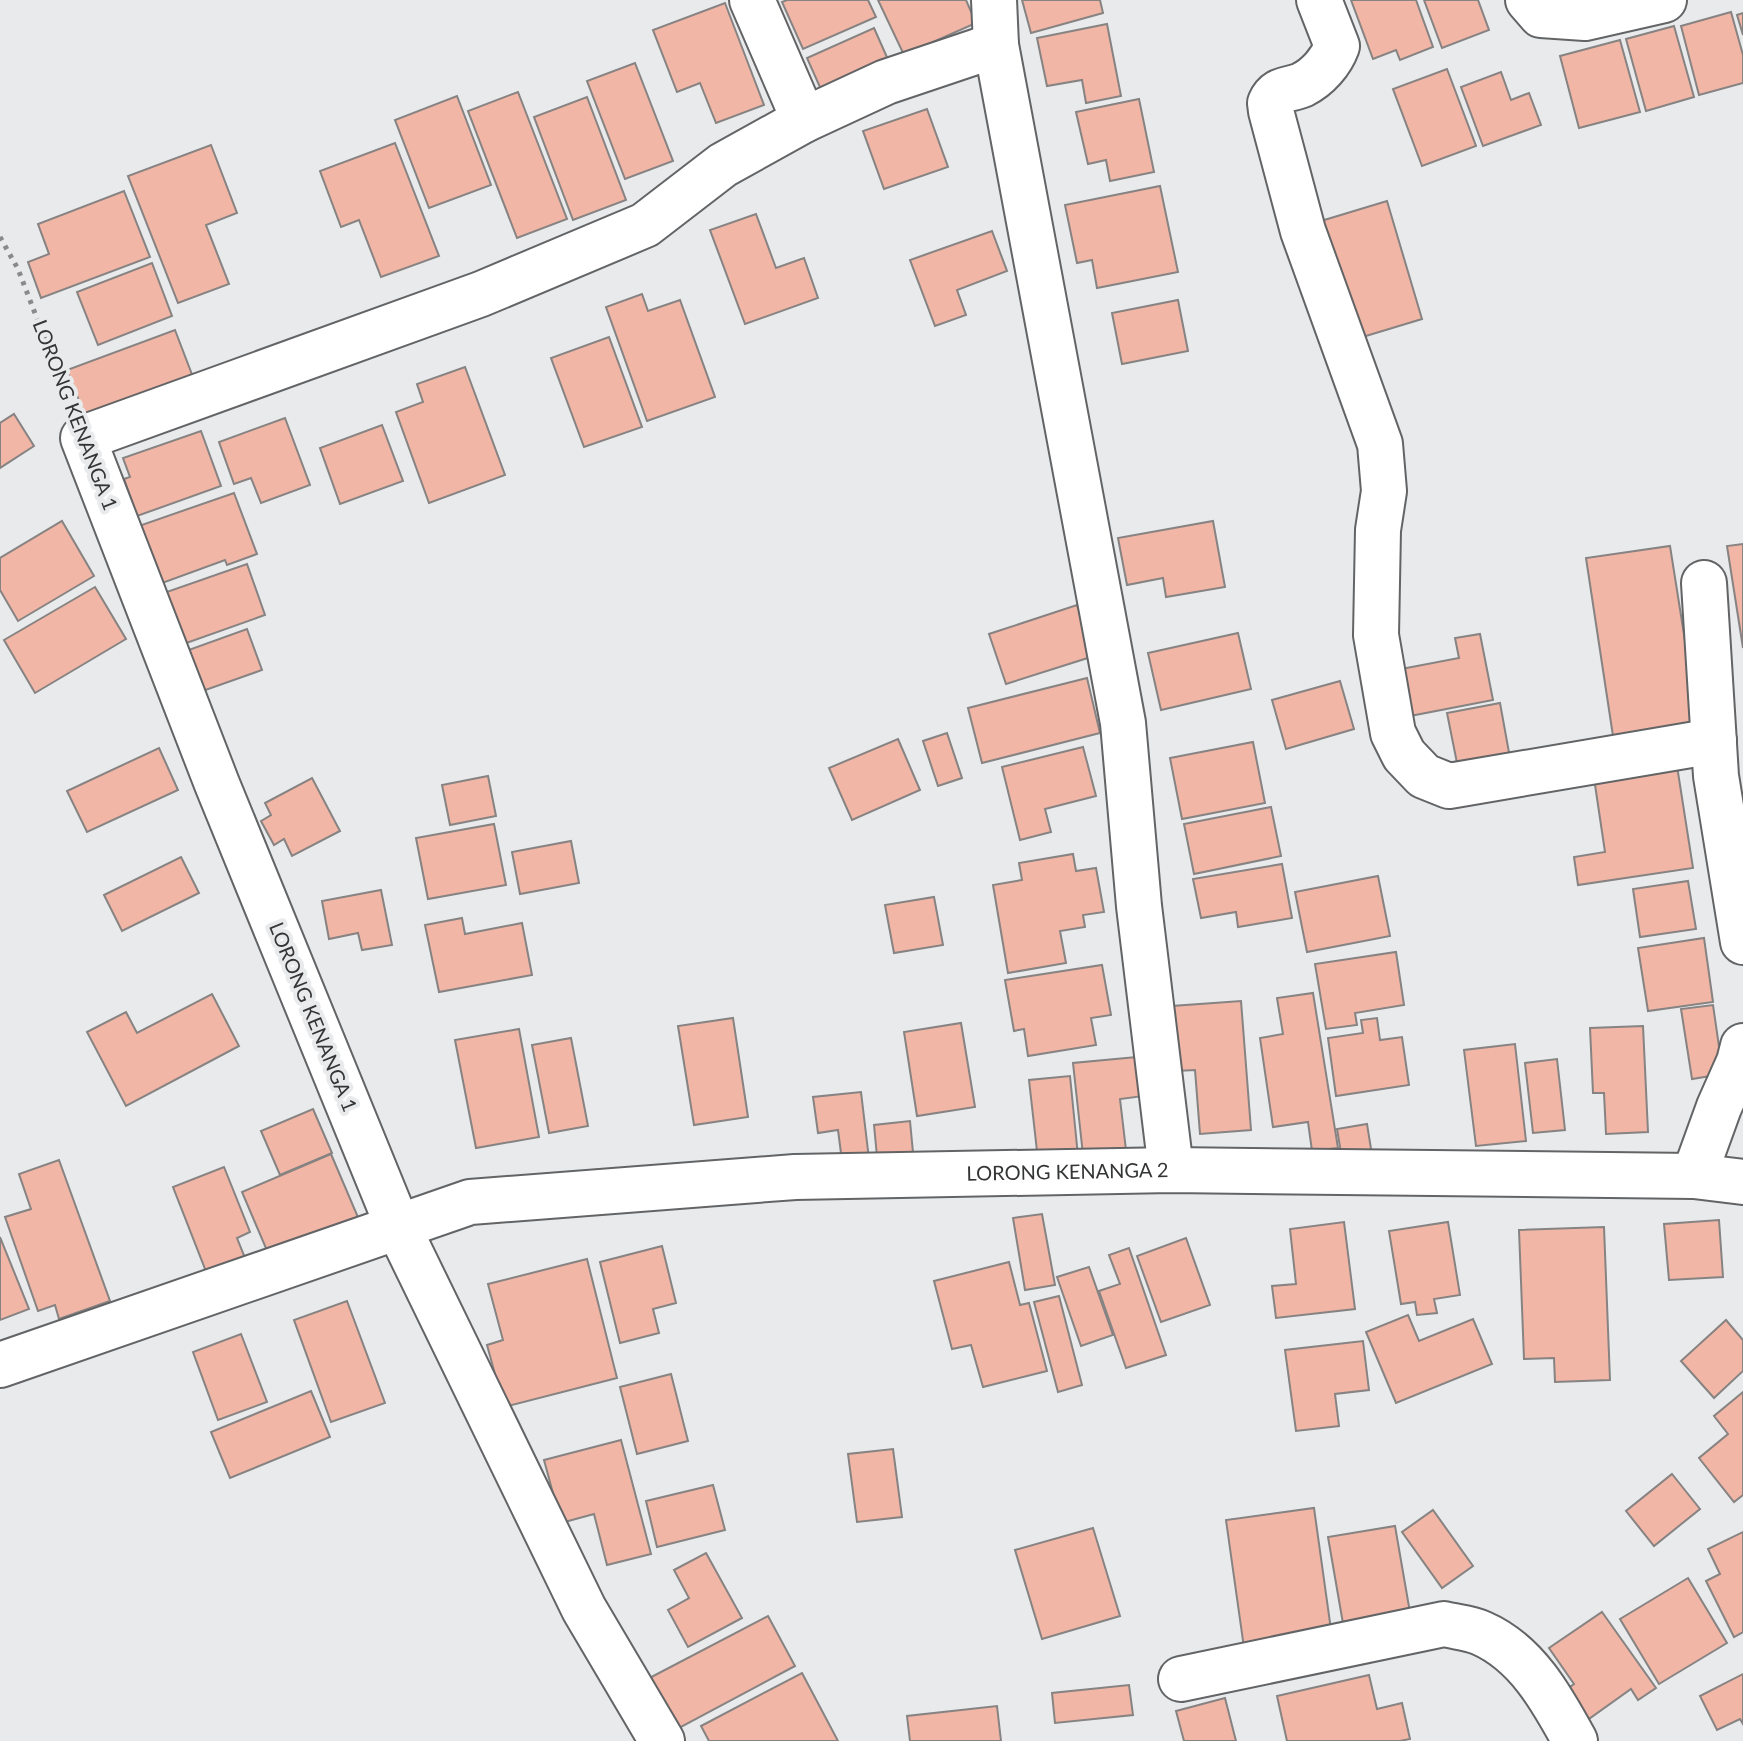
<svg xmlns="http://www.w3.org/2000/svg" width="1743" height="1741" font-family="Lato,sans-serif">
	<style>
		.building { fill: #f2b6a6; stroke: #868382; stroke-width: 2 }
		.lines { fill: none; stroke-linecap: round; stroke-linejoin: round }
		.minor-casing { stroke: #636466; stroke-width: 48 }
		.path { stroke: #898a8c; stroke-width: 5; stroke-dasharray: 4 6; stroke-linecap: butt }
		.minor { stroke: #fff; stroke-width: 44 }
		.labels { text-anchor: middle; stroke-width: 8; stroke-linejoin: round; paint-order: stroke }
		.street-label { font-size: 20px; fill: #343536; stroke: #e8eaec }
	</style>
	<rect width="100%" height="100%" fill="#e8eaec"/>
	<g class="building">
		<path d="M787,0H868L876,17L803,49L782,2Z"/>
		<path d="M878,0H966L976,23L904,55Z"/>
		<path d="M1022,0H1100L1103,13L1031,33Z"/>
		<path d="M1351,0H1416L1433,47L1400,60L1396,50L1373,59Z"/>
		<path d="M1424,0H1478L1489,30L1442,48Z"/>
		<path d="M725,3L764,105L716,123L700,83L677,92L653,30Z"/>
		<path d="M1731,12L1743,55V83L1699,95L1681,26Z"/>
		<path d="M1743,13V35L1737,15Z"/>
		<path d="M1107,24L1121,96L1086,103L1082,80L1047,86L1037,38Z"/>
		<path d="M1674,26L1694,97L1646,111L1626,39Z"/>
		<path d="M874,28L894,73L827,103L807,58Z"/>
		<path d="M1620,40L1640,112L1579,128L1560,56Z"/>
		<path d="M635,63L673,161L625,179L587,81Z"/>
		<path d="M1447,69L1476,146L1422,166L1393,89Z"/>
		<path d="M1501,72L1511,100L1529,93L1541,125L1483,146L1461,87Z"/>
		<path d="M518,92L567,219L517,238L468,111Z"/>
		<path d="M457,96L491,185L429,208L395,120Z"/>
		<path d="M587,97L626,200L573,220L534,117Z"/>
		<path d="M1139,99L1154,172L1110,181L1106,160L1088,164L1076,112Z"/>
		<path d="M927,109L948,167L884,189L863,131Z"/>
		<path d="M395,143L439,256L381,277L359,220L341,227L320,171Z"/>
		<path d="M211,145L237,213L206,225L229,284L178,303L128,176Z"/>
		<path d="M1160,186L1178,272L1097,288L1092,260L1077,263L1065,205Z"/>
		<path d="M124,191L150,257L41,298L28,262L49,254L38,224Z"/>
		<path d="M1387,201L1422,319L1356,339L1321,221Z"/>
		<path d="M756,214L776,268L804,258L818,298L745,324L710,230Z"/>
		<path d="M992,231L1007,271L957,290L966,315L935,326L910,260Z"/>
		<path d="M152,263L172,316L98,345L77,292Z"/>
		<path d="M642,294L648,311L680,300L715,397L647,421L606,307Z"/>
		<path d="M1178,300L1188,351L1122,364L1112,313Z"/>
		<path d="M175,330L196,385L89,426L67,370Z"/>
		<path d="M609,337L642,427L584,447L551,358Z"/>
		<path d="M465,367L505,475L429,503L396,412L423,402L417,384Z"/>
		<path d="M14,414L34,446L0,468V423Z"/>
		<path d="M285,418L310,485L261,503L251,478L234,484L219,442Z"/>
		<path d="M382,425L403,481L340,504L320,448Z"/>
		<path d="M201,431L221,486L137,516L124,479L130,477L123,458Z"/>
		<path d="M234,493L257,554L227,565L225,560L154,586L133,528Z"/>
		<path d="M62,521L94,576L18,621L0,590V558Z"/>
		<path d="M1213,521L1225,587L1166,597L1163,578L1127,585L1118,538Z"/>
		<path d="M1743,544V648L1727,546Z"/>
		<path d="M1670,546L1698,723L1613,736L1586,558Z"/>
		<path d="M247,564L265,615L178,646L158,595Z"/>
		<path d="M95,587L126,639L35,693L4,640Z"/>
		<path d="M1077,605L1094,656L1006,684L989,634Z"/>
		<path d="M247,629L262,670L197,693L183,652Z"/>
		<path d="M1238,633L1251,689L1161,710L1148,653Z"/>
		<path d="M1480,634L1493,700L1410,716L1401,669L1459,658L1455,638Z"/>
		<path d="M1087,678L1100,733L982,763L968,708Z"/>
		<path d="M1340,681L1354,729L1286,749L1272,700Z"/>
		<path d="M1500,703L1510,758L1458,768L1447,713Z"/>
		<path d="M947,733L962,778L938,786L923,741Z"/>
		<path d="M898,739L920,790L852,820L829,768Z"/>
		<path d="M1253,742L1265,803L1182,819L1170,758Z"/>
		<path d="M1083,747L1096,796L1045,809L1051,832L1020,840L1002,767Z"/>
		<path d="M159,748L178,790L87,832L67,791Z"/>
		<path d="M1677,766L1693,868L1578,885L1574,857L1605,852L1594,778Z"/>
		<path d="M488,776L496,816L450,825L442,785Z"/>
		<path d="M312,778L340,831L292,856L284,839L274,845L261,821L271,815L265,803Z"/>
		<path d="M1271,807L1281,856L1194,874L1184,824Z"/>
		<path d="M494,824L506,885L428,899L416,838Z"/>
		<path d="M571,841L579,883L520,894L512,852Z"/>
		<path d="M1073,854L1076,871L1096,868L1104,912L1083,915L1085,927L1060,931L1066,963L1008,973L993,885L1022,880L1019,863Z"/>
		<path d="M181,857L199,893L122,931L104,895Z"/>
		<path d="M1282,864L1292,918L1238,927L1236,912L1201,918L1193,879Z"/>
		<path d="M1378,876L1390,936L1307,952L1295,892Z"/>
		<path d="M1688,881L1696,929L1640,937L1633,889Z"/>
		<path d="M381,890L392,945L362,950L358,933L329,939L322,901Z"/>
		<path d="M934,897L943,945L894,953L885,905Z"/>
		<path d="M462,918L465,934L522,923L532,975L439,992L425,925Z"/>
		<path d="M1704,938L1713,1002L1648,1011L1638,948Z"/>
		<path d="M1396,952L1404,1005L1355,1013L1357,1025L1326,1029L1315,964Z"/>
		<path d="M1102,965L1111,1015L1091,1018L1096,1045L1028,1056L1024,1029L1014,1031L1005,980Z"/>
		<path d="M1313,993L1338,1148L1312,1151L1308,1122L1273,1127L1260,1038L1283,1034L1277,998Z"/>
		<path d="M212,994L239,1046L126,1106L87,1032L126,1012L137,1033Z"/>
		<path d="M1241,1001L1251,1130L1200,1134L1195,1070L1176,1071L1172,1006Z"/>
		<path d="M1713,1005L1723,1074L1692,1079L1681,1009Z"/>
		<path d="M733,1018L748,1117L694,1125L678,1026Z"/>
		<path d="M1377,1018L1380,1040L1402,1037L1409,1085L1336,1096L1328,1038L1363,1033L1361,1020Z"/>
		<path d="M961,1023L975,1107L917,1116L904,1032Z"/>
		<path d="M1643,1026L1648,1132L1606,1134L1604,1093H1593L1590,1028Z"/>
		<path d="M519,1029L539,1137L476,1148L455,1040Z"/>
		<path d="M571,1038L588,1126L549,1133L532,1045Z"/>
		<path d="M1515,1044L1526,1141L1476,1146L1464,1050Z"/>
		<path d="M1147,1056L1151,1095L1120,1099L1126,1150L1083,1155L1073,1063Z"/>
		<path d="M1557,1059L1565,1130L1533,1133L1525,1063Z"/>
		<path d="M1070,1076L1078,1156L1038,1160L1029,1080Z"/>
		<path d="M861,1092L869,1159L842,1161L838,1130L818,1133L813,1097Z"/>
		<path d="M313,1109L332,1153L280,1175L261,1131Z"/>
		<path d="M910,1121L914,1163L878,1167L874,1125Z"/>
		<path d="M1367,1124L1372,1155L1342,1159L1337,1129Z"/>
		<path d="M331,1154L360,1222L271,1260L242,1192Z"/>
		<path d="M59,1160L110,1301L59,1319L55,1305L38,1311L5,1217L31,1209L19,1174Z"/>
		<path d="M224,1167L250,1232L237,1238L245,1258L207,1274L173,1187Z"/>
		<path d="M1042,1214L1055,1285L1025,1290L1013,1218Z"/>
		<path d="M1719,1220L1723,1277L1669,1280L1664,1224Z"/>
		<path d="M1344,1222L1355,1309L1276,1318L1272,1286L1296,1284L1290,1229Z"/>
		<path d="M1448,1222L1460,1295L1434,1299L1437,1313L1417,1315L1415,1302L1401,1304L1389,1231Z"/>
		<path d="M1604,1227L1610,1380L1555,1382L1554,1358L1524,1359L1519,1230Z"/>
		<path d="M0,1237L29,1309L0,1320Z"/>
		<path d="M1186,1238L1210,1305L1161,1322L1137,1256Z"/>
		<path d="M662,1246L676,1303L653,1309L659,1333L620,1343L600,1262Z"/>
		<path d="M1129,1248L1166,1355L1126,1368L1099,1291L1120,1284L1109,1255Z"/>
		<path d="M587,1259L617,1378L504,1407L487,1345L503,1340L488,1284Z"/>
		<path d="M1009,1262L1020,1305L1029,1303L1047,1371L983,1387L971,1345L952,1349L934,1281Z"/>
		<path d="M1089,1267L1113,1335L1081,1346L1057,1277Z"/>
		<path d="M1059,1296L1082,1385L1058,1392L1034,1302Z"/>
		<path d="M347,1301L385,1403L331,1422L294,1320Z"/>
		<path d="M1408,1315L1419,1341L1473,1319L1492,1364L1396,1403L1366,1332Z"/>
		<path d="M1726,1320L1743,1340V1371L1714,1398L1681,1361Z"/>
		<path d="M241,1334L267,1402L218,1420L193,1352Z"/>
		<path d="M1363,1341L1369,1390L1335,1394L1339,1426L1296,1431L1285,1350Z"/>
		<path d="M671,1374L688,1441L637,1454L620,1387Z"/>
		<path d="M311,1391L330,1437L230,1478L211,1432Z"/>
		<path d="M1743,1392V1495L1734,1502L1699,1458L1728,1434L1714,1416Z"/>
		<path d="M621,1440L651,1554L607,1565L594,1514L561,1523L544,1460Z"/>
		<path d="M893,1449L902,1517L857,1522L848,1454Z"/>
		<path d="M1672,1474L1700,1509L1654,1546L1626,1511Z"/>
		<path d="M713,1485L725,1530L657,1547L646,1501Z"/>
		<path d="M1314,1508L1332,1637L1244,1648L1226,1520Z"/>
		<path d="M1433,1510L1473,1566L1442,1588L1402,1532Z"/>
		<path d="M1395,1526L1412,1624L1345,1635L1328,1537Z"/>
		<path d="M1093,1528L1120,1616L1042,1639L1015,1550Z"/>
		<path d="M1743,1532V1632L1734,1637L1706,1581L1720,1574L1708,1549Z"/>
		<path d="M706,1553L742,1618L688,1647L668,1610L689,1598L674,1570Z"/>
		<path d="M1688,1578L1727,1643L1659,1684L1620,1619Z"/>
		<path d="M1602,1612L1656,1688L1638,1700L1631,1689L1579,1726L1557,1696L1574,1684L1549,1648Z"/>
		<path d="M768,1616L795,1666L666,1735L638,1684Z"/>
		<path d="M802,1673L838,1741H709L701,1726Z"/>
		<path d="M1743,1674V1724L1740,1719L1717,1730L1700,1696Z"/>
		<path d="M1369,1675L1377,1709L1402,1703L1410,1739L1400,1741H1287L1277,1696Z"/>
		<path d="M1129,1685L1133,1715L1055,1723L1052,1693Z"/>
		<path d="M1225,1698L1236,1741H1184L1176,1711Z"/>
		<path d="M997,1706L1001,1741H910L907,1716Z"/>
	</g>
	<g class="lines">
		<g class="minor-casing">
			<g id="minor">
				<path d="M752,0L804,120"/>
				<path d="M994,0L996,45L1123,723L1139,906L1171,1170"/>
				<path d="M1319,0L1337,46C1331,62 1318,77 1302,85C1288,91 1277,87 1270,103L1271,111L1303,231L1380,444L1384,491L1378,530L1376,635L1393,733L1404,755L1424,776L1449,786L1714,741"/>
				<path d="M1528,0L1541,15L1585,18L1664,0"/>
				<path d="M1704,583L1716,776L1743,942"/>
				<path d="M1694,1176L1719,1107L1739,1062L1743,1046"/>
				<path id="s1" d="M0,1365L470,1202L795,1177L1171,1170L1694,1176L1743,1182"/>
				<path d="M1181,1679L1444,1624C1456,1627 1470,1628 1481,1633C1527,1653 1552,1699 1575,1741"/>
				<path d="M662,1741L584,1609L398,1227L217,784L83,438L481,294L645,225L723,165L804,120L886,82L996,45"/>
			</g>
		</g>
		<path class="path" d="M0,237L18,269L69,402"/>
		<use href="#minor" class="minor"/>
	</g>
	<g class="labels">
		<g class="street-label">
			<text transform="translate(75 415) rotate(69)" y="7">LORONG KENANGA 1</text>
			<text transform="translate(313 1017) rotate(68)" y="7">LORONG KENANGA 1</text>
			<text dy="7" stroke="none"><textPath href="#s1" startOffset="1096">LORONG KENANGA 2</textPath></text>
		</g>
	</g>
</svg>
